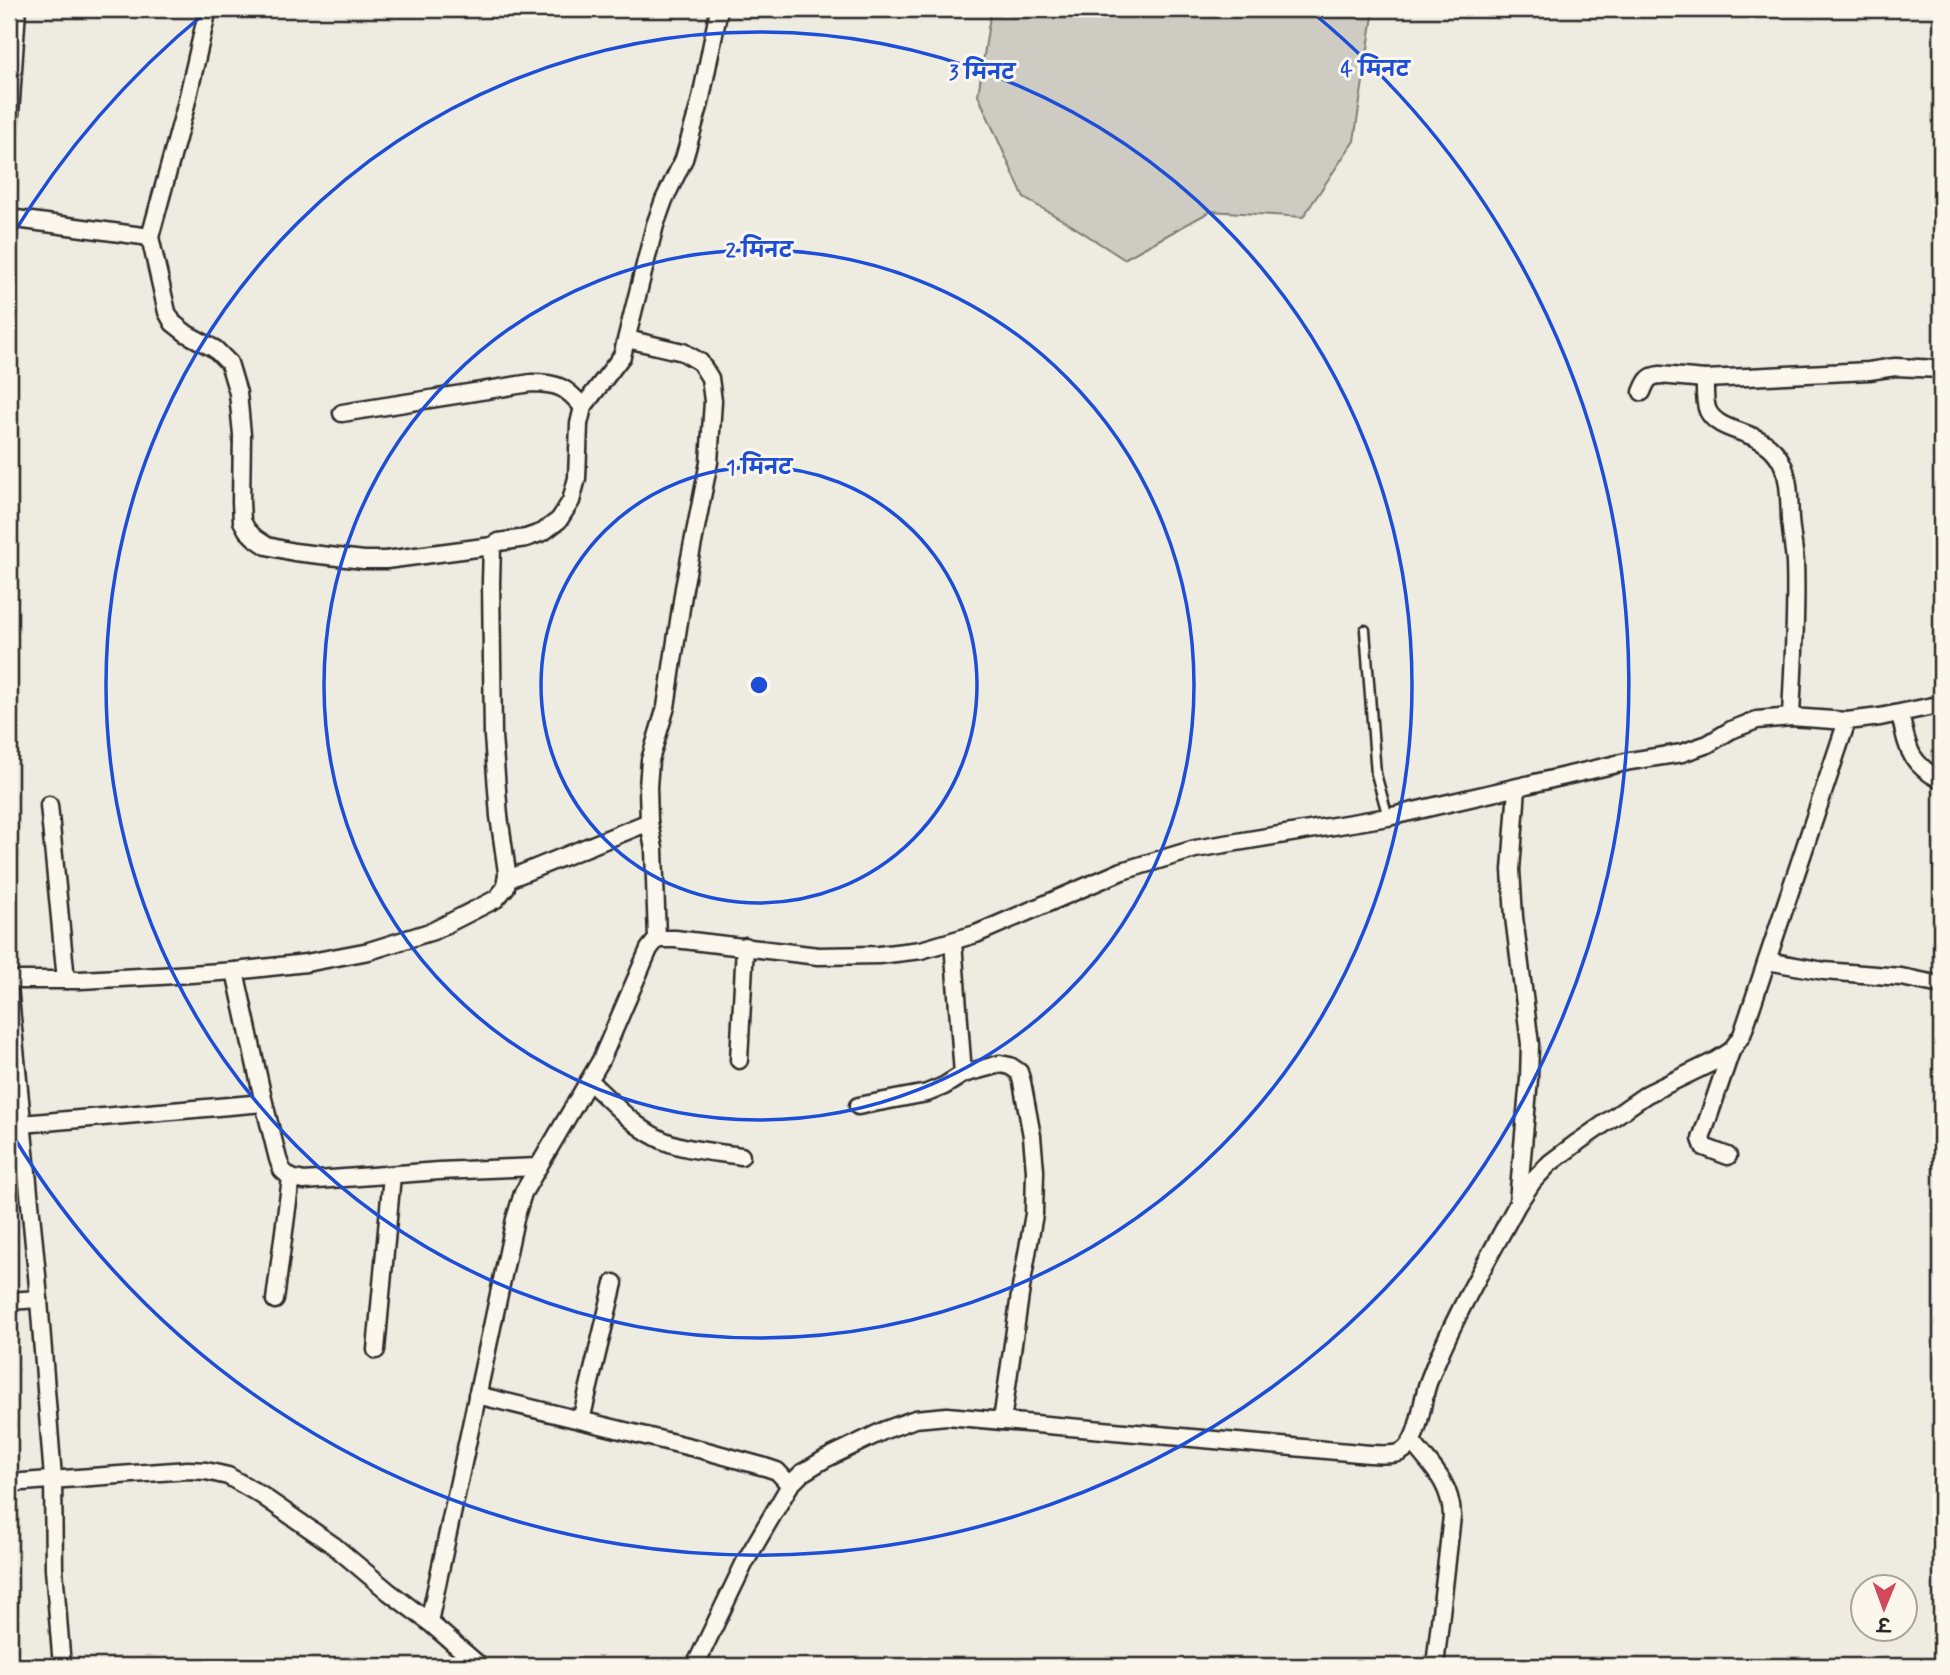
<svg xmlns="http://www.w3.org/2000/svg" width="1950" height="1675" font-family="Mynerve,'Playpen Sans Deva',sans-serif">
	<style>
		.green { fill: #cecbc2; stroke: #7c7b76; stroke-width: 2 }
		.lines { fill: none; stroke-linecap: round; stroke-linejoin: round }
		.lane-casing { stroke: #2b2b2b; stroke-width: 13 }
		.street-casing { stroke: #2b2b2b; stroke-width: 21 }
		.lane { stroke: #fbf7ec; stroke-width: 8 }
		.street { stroke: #fbf7ec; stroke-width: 16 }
		.ring { fill: none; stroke: #1d4ed8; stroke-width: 3.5 }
		.centre { fill: #1d4ed8; stroke: #fbf7ec; stroke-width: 3.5 }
		.ring-label { font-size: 21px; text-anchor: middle; font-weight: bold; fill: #1d4ed8; stroke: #fbf7ec; stroke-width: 6; stroke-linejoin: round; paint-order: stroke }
	</style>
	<rect width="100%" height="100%" fill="#eeebe0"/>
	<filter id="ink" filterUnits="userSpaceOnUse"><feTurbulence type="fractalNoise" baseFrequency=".0143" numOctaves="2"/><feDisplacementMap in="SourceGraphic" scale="14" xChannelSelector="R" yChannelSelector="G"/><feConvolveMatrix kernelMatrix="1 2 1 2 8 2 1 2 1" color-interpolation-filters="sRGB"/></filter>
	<g filter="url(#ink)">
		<path class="green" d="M991,9H1374L1354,141L1303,217L1211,211L1124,259L1068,223L1024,198L978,95Z"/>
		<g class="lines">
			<g class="lane-casing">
				<path id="lane" d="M1365,630L1376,774L1388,817"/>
			</g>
			<g class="street-casing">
				<g id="street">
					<path d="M9,130L17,9"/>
					<path d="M9,218L150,237L185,109L208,9"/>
					<path d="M150,237L167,312L173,323L187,334L215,349L229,363L238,393L242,435L241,502L242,521L247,530L255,538L267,546L294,552L364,560H386L492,546"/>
					<path d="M627,339L683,352L700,362L710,378L713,401L709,462L684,588L666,707L650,760L648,787L649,822L654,849L657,939"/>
					<path d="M1705,379C1705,389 1704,402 1708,411C1721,436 1763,427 1781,461C1790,478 1789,500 1790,519C1791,533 1794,548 1795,562C1797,613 1793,666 1791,717"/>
					<path d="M1642,392C1646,382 1648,376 1660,375L1705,379L1869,371L1895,367L1941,369"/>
					<path d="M342,413L531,383C558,383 566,387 583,407"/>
					<path d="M1900,714C1908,748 1908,763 1941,780"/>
					<path d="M1517,788L1511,870L1514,917L1530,1044L1529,1079L1518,1201"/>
					<path d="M49,805L66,980"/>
					<path d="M506,880L649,822"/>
					<path d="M953,942L963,1074"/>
					<path d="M1767,961L1824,971L1901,977L1941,985"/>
					<path d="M235,971L264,1103L278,1159L282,1170L291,1178L304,1181L439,1171L538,1167"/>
					<path d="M9,980H80L160,976L235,971L306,963L369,951L433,931L496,899L506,887L507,872L499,816L493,736L491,582L492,546L499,542L526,538L543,532L559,520L571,501L577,478L579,424L583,407L622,356L655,225L664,200L684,159L700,103L719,9"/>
					<path d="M9,987L37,1275L53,1478L54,1569L62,1666"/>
					<path d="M739,1060L745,946"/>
					<path d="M589,1081C610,1100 631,1124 656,1137C679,1150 715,1152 741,1156"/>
					<path d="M858,1106L927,1093L944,1086L963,1074L1000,1064L1010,1066L1019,1072L1022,1082L1032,1136L1035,1171L1034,1214L1021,1288L1002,1421"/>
					<path d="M22,1124L264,1103"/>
					<path d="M1728,1156L1704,1147L1701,1139L1731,1051"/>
					<path d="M275,1300L291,1178"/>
					<path d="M9,1301L39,1299"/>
					<path d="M376,1350L392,1175"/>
					<path d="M477,1395L703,1450L765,1467L777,1471L790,1485"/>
					<path d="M581,1420L614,1283"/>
					<path d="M1412,1442C1432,1467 1451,1483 1452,1516L1435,1666"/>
					<path d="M9,1483L188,1470L206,1471L228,1476L261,1495L333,1545L389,1592L429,1622L480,1666"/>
					<path d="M429,1622L515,1219L523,1193L601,1060L649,949L657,939H675L818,956L879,955L921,950L976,934L1122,871L1195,849L1388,817L1630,761L1682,753L1708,744L1731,730L1757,720L1791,717L1847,721"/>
					<path d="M695,1666L745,1562L790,1485L802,1473L825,1459L885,1430L915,1419L947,1416L1348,1452C1361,1453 1390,1457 1401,1452C1420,1442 1421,1402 1428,1383C1451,1321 1486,1263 1517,1205L1533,1181L1550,1163L1578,1142L1647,1094L1715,1061L1731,1051L1742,1035L1847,721L1880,717L1933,706H1941"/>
				</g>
			</g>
			<use href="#lane" class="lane"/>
			<use href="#street" class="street"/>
		</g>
	</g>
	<g class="ring">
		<circle cx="759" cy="685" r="218"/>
		<circle cx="759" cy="685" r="435"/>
		<circle cx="759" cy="685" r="653"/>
		<path d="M12 236A871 871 0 0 1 205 13M1313 13A871 871 0 1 1 12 1134"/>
	</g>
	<circle cx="759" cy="685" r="10" class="centre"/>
	<g class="ring-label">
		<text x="1375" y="76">4 मिनट</text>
		<text x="982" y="79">3 मिनट</text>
		<text x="759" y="257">2 मिनट</text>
		<text x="759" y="474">1 मिनट</text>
	</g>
	<rect width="1950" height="1675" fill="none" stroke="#fbf7ec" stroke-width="35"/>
	<rect x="18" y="18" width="1915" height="1640" fill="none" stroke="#2b2b2b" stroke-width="2.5" filter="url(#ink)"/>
	<g transform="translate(1884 1608) rotate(181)"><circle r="33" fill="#fbf7ec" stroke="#a8a59f" stroke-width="2"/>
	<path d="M0-5L12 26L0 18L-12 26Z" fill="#d1495b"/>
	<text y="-10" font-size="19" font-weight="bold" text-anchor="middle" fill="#2b2b2b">उ</text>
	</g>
</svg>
